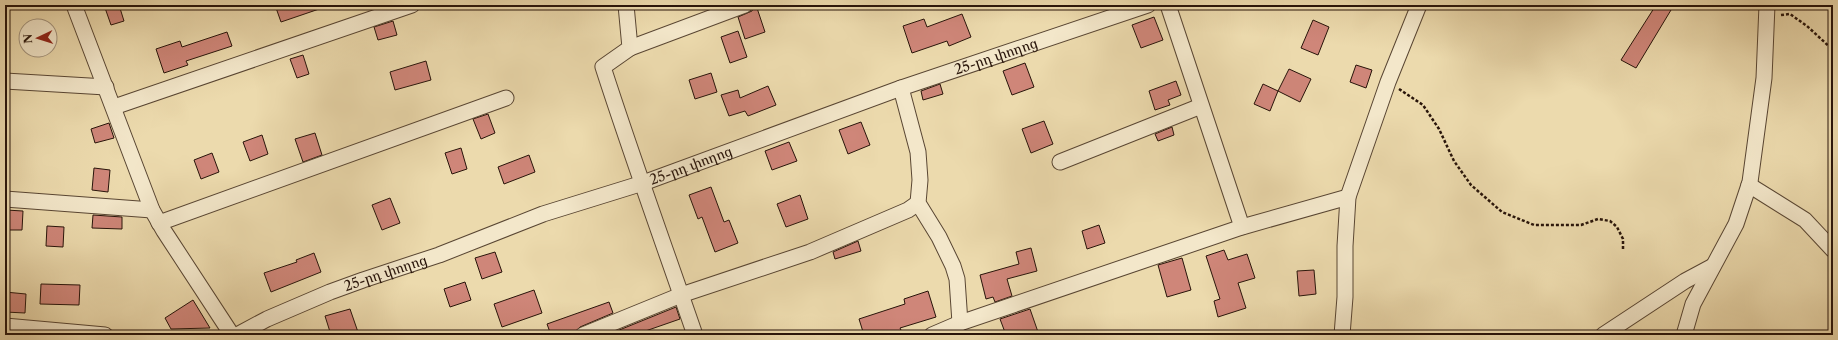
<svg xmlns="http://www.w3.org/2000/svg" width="1838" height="340" font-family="'Libre Caslon Text','Noto Serif Armenian',serif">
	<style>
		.building { fill: #cf8679; stroke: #28140a }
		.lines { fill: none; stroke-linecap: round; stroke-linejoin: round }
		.minor-casing { stroke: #594633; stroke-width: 17 }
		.path { stroke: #28140a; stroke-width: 2.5; stroke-dasharray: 3 2; stroke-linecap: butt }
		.minor { stroke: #f3e7ca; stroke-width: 15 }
		.labels { text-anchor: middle; stroke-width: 3.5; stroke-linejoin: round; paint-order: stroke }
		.street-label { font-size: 14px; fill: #28140a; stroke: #f3e7ca }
	</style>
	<rect width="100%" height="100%" fill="#ecdaad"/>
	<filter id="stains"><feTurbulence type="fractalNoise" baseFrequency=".005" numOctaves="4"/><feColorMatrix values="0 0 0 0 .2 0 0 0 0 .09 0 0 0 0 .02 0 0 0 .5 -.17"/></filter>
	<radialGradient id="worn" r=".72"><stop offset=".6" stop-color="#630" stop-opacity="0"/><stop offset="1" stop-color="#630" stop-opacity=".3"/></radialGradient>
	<g class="building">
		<path d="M104,5H119L124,21L111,25Z"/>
		<path d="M275,5H325V7L281,22Z"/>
		<path d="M754,5H756L765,32L745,39L738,17L752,11Z"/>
		<path d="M1656,5H1674L1636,68L1621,60Z"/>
		<path d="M962,14L971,37L949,46L947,41L912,53L903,26L924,19L927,27Z"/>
		<path d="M1154,17L1163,40L1141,48L1132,25Z"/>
		<path d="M1313,20L1329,27L1318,55L1301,48Z"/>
		<path d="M393,21L397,35L378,40L374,27Z"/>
		<path d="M738,31L747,57L730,63L721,37Z"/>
		<path d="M227,32L232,46L186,61L188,65L164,73L156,49L180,41L182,47Z"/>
		<path d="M303,55L309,74L297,78L290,59Z"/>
		<path d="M426,61L431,80L395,90L390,72Z"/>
		<path d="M1025,63L1034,87L1012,95L1003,71Z"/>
		<path d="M1356,65L1372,70L1366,88L1350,82Z"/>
		<path d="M1289,69L1311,79L1300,102L1278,91Z"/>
		<path d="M711,73L717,92L695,99L689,80Z"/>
		<path d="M1176,81L1181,95L1168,100L1170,105L1155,110L1149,91Z"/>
		<path d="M940,84L943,94L923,100L921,91Z"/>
		<path d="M1263,84L1278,91L1270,111L1254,104Z"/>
		<path d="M768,86L776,105L748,116L745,111L729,116L721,95L738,90L740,98Z"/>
		<path d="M488,114L495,133L481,139L473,119Z"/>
		<path d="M1044,121L1053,144L1031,153L1022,129Z"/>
		<path d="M861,122L870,145L848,154L839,130Z"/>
		<path d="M109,123L114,138L95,143L91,129Z"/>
		<path d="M1172,127L1174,135L1158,141L1155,134Z"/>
		<path d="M315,133L322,155L303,162L295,139Z"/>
		<path d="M262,135L268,154L250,161L243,142Z"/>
		<path d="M789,142L797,161L772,170L765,151Z"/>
		<path d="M461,148L467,169L452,174L445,153Z"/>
		<path d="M212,153L219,172L201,179L194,160Z"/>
		<path d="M529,155L535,172L504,184L498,167Z"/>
		<path d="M94,168L110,170L108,192L92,190Z"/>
		<path d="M711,187L724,222L729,220L738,243L715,252L702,217L698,219L689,195Z"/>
		<path d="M800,195L808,219L786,227L777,204Z"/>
		<path d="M390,198L400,223L382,230L372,205Z"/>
		<path d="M6,210L23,211L22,230H5Z"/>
		<path d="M93,215L122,217V229L92,228Z"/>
		<path d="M1099,225L1105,243L1087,249L1082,231Z"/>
		<path d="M47,226L64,227L63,247L46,246Z"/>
		<path d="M858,241L861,251L835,259L833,252Z"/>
		<path d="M1031,248L1037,271L1007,279L1012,296L995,302L993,297L986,299L980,275L1019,264L1016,252Z"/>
		<path d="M1224,250L1228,260L1247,254L1255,278L1238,283L1246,308L1218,317L1214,301L1220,299L1206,256Z"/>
		<path d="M495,252L502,272L482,279L475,258Z"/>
		<path d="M314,253L321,272L271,292L264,273L297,262L296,260Z"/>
		<path d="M1182,258L1191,290L1167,297L1158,265Z"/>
		<path d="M1314,270L1316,294L1299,296L1297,271Z"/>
		<path d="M465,282L471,300L450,307L444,289Z"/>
		<path d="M41,284L80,285L79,305L40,304Z"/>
		<path d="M534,290L542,313L502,327L494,304Z"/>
		<path d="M928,291L936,317L900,328L901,330L886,335H864L859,319L905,304L904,299Z"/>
		<path d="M5,292L26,294L25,313L5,312Z"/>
		<path d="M193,300L210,328L171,329L165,318Z"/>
		<path d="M609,302L613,313L580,327L575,332L568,335H551L547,324Z"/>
		<path d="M676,307L680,319L634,335H607Z"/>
		<path d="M350,309L359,335H331L325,316Z"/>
		<path d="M1030,309L1038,332L1029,335H1006L1000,319Z"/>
	</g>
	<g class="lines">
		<g class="minor-casing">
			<g id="minor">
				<path d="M74,5L152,210L164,231L232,335"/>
				<path d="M626,5L630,48L603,67C632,157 664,245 695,335"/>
				<path d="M1168,5L1242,227"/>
				<path d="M630,48L745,5"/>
				<path d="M5,81L106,87"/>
				<path d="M901,88L918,152L920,180L918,203L939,237L953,266L957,279L960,323"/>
				<path d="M114,107L412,5"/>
				<path d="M1060,162L1201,106"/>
				<path d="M1749,185L1805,220L1833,250"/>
				<path d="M5,199L152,210"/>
				<path d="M159,223L506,98"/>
				<path d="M5,326L105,335"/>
				<path id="s1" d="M237,335L267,319L330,292L363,280L439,255L543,214L643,183L901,88L1148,5"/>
				<path d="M583,335L681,295L810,252L908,210L918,203"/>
				<path d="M932,335L960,323L1242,227L1348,197"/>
				<path d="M1342,335L1345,297V246L1348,197L1388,82L1419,5"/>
				<path d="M1603,335L1685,281L1713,266"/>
				<path d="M1684,335L1693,304L1736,224L1750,182L1764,78L1767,5"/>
			</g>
		</g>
		<g class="path">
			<path d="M1781,15L1790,14L1807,26L1833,50"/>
			<path d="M1399,89L1423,105L1439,129L1454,161L1471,185L1502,212L1534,225H1581L1598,219L1610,221L1617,227L1623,239V249"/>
		</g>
		<use href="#minor" class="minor"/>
	</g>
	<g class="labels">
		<g class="street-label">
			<text dy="5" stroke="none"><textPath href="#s1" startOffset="809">25-րդ փողոց</textPath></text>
			<text dy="5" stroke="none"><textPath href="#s1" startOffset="485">25-րդ փողոց</textPath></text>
			<text dy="5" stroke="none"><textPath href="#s1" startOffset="161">25-րդ փողոց</textPath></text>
		</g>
	</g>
	<rect width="1838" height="340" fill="none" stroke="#ecdaad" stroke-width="20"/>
	<rect x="6" y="6" width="1826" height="328" fill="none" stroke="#28140a" stroke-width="2"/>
	<rect x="10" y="10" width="1818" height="320" fill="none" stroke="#28140a"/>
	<g transform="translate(38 38) rotate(266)"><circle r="19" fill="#f3e7ca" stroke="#a2937d"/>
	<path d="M0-3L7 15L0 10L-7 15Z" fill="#8f2418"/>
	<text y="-6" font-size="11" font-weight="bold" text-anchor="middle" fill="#28140a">N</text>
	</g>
	<rect width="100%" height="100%" filter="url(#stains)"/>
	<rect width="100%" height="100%" fill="url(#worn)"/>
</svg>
